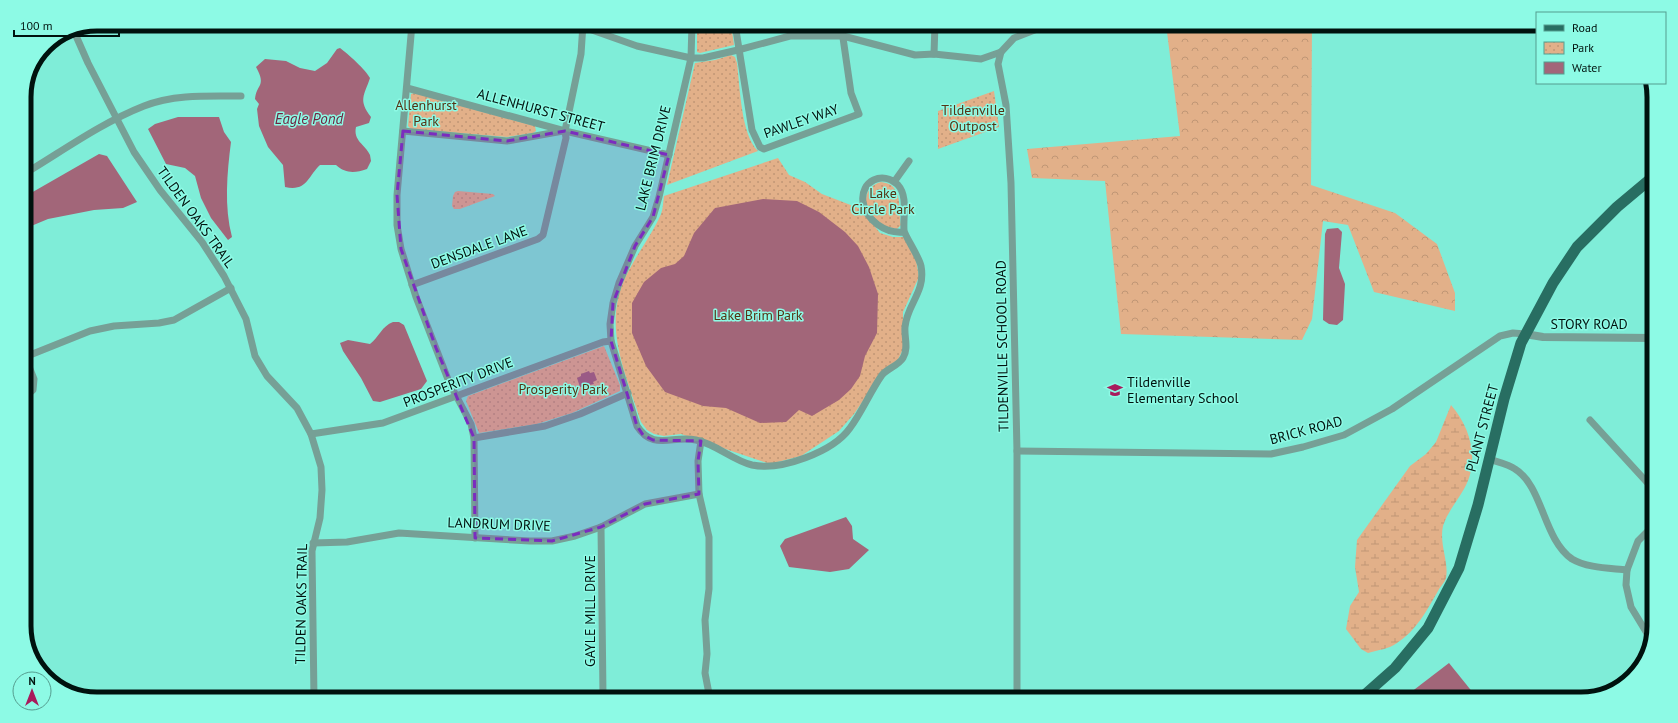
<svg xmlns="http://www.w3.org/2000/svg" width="1678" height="723" font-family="'PT Sans',sans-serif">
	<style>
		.forest { fill: url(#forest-crowns) }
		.wetland { fill: url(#wetland-marsh) }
		.park { fill: url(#park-dots) }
		.water { fill: #a26679 }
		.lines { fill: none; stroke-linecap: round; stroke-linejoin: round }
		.minor { stroke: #76a096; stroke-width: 7 }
		.tertiary { stroke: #76a096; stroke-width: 8 }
		.primary { stroke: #286e62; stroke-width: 11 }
		.marked { fill: #7b2cbf; fill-opacity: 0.2; stroke: #7b2cbf; stroke-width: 3; stroke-dasharray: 8 5; stroke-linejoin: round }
		.labels { text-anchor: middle; stroke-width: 3; stroke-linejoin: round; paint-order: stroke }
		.park-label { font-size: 14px; fill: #553314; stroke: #8dfae5 }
		.street-label { font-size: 14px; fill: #00120e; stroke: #8dfae5 }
		.poi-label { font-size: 14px; fill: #00120e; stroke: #8dfae5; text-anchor: start }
		.water-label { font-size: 15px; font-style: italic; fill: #6f2441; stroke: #8dfae5 }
		.rim { fill: none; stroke: #00120e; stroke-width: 5 }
	</style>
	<defs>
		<pattern id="forest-crowns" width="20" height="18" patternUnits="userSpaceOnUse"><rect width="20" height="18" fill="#e2b089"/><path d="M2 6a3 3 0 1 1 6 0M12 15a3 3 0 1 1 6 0" fill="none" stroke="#c09675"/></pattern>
		<pattern id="wetland-marsh" width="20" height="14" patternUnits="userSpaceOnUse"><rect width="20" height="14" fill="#e2b089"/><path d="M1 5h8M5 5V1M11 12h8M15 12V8" fill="none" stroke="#c09675"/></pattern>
		<pattern id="park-dots" width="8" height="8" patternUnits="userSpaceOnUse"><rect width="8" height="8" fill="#e2b089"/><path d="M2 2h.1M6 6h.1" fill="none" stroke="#c09675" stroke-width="1.8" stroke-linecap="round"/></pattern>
	</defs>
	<rect width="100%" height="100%" fill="#7fedd8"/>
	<path class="forest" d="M1166,24H1312L1311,185L1395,213L1437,244L1455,293V311L1374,292L1348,225L1323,221L1312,319L1302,340L1121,334L1105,181L1032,178L1027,149L1180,136Z"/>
	<path class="wetland" d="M1451,405C1471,428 1480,461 1464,489C1457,501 1447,513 1443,526C1439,544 1449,561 1446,578C1445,582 1440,587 1438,591C1427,610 1416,631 1397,643C1389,649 1378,650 1368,653L1361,649L1346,629L1350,606L1359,592L1355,567L1357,540L1410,466L1426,454L1436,442Z"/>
	<g class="park">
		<path d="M697,24H731L734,45L700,53L697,52Z"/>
		<path d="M731,55L735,57L737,63C740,87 741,135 758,151L667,185L695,63L715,60Z"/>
		<path d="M994,91L999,127L938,149V111Z"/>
		<path d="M414,93L535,126L536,131L533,133L507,137L411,129L408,126L411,94Z"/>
		<path d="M778,158L789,175L805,182L822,194L861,209L880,233L893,237H904L915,254L919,277L903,312V349L896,364L882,373L854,414L839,431L801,456L770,464L681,434L664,436L654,434L647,430L641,422C625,371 600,322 629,270C639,251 653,233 661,214C663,209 663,202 664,196Z"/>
		<path d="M881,182C904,184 898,209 901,225L897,229C890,228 879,225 874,219C862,206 863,187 881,182Z"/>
		<path d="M458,191L493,194L495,196L460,209H454L452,206L453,196L455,192Z"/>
		<path d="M604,346L620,385V391L572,413L537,424L479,433L466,401L468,396Z"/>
	</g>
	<g class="water">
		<path d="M340,48C348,54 366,70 370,78C364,96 358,100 371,117L369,123L356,127C353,141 365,144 370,155L371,161L367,169C355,173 346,174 336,165H320C308,176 307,192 285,187L283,165L268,147L259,126L257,109L259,104L255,99C256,84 267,87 256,67L265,59L286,61L300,68L315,71L327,63L337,49Z"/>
		<path d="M178,117H219L224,132L231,142C227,173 224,207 232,237L228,240L211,218L201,198L195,176L185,168L166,164L148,129L155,124Z"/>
		<path d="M99,154L107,156L137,202L123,208L94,210L48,219L24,229V197Z"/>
		<path d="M763,199L797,201L819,212L845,232L858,246L869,267L878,294L877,333L865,356L860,376L851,389L839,400L812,416L799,410L786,422L760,423L726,408L703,406L665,392L646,366L632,333V303L644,282L661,268L675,264L684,256L694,233L715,208Z"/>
		<path d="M1338,228L1342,232L1339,268L1345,284L1343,320L1337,325L1329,324L1323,320L1325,234L1327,229Z"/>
		<path d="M393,322H399L404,325L427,381L421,389L380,402L373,401L361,378L343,351L340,343L348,340L370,344C379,337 382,326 393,322Z"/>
		<path d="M589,371L590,373L594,372L597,380L593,382L594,384L580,387L577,378L581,376V374Z"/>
		<path d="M846,517L852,526L853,539L869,550L849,569L830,572L789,567L780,546L785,539Z"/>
		<path d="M1654,557V608L1649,599L1647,566Z"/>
		<path d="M1449,663L1478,699H1402Z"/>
	</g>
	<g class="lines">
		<g class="minor">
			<path d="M412,24L397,195V225L401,249L416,297L449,382L471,424L474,438L475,538"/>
			<path d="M575,24L637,46L691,58H703L738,50L790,36H843L915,55L934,54L981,59L1001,52"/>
			<path d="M692,24L691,58L659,197L653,217L635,246L619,283L613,303L610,324L611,341L637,426C653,451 672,435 696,440C716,444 732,460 752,465C781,471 833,452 850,428C862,412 870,392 882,375C888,368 898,366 903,358C909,348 904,337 905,327C907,304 926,292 921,266C919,256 904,235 904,230C903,216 908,196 898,185C883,170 860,181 863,202C866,220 885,234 904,232"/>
			<path d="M735,24L752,130L760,147L764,149L859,114L851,93L841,24"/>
			<path d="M73,29L88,63L134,152L160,190L202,242L224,276L246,319L255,356L267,376L297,408L311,434L321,467L322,490L320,518L312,551L314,699"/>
			<path d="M934,54L935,24"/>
			<path d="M407,88L565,131L669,155"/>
			<path d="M403,131L507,141L563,131"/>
			<path d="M24,174C64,150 101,123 144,106C174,94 209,96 241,96"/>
			<path d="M894,182L909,161"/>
			<path d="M412,285L538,239L543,235L566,138L565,131L581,54L583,24"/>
			<path d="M24,354L34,379L33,390L24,398"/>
			<path d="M25,357L90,331L114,326L159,323L174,320L231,288"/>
			<path d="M1590,420L1654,490"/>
			<path d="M311,434L383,423L603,342L611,341"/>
			<path d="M474,438L545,426L580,414L628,393"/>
			<path d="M701,441L698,461L699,494L709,537V589L705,620L707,654L705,673L710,699"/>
			<path d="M1017,451L1271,454L1303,447L1344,435L1392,409L1500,336L1513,333L1525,334"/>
			<path d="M1489,459C1497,462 1508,464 1515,469C1543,486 1543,539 1572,559C1587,568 1610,568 1627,570"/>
			<path d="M601,527L603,696"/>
			<path d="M313,543L347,542L399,533L530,541H552L575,536L601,527L645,504L699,494"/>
			<path d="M1651,640L1631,607L1626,585L1627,570L1638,541L1654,525"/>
			<path d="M1017,699V451L1011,183L1006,105L998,64L1001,52L1014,38L1050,24"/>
		</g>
		<path class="tertiary" d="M1525,334L1543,337L1654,338"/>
		<path class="primary" d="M1360,699L1395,668L1428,628L1459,568L1478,505L1504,399L1521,343L1553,283L1577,247L1617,207L1654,176"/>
	</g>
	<path class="marked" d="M403,131L507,141L565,131L669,155L653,217L635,246L613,303L611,341L637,426L643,435L653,440L701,441L698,461L699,494L645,504L601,527L552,541L475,538L474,438L436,348L401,249L397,195Z"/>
	<defs>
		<g id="school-bare" transform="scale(1.2)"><path d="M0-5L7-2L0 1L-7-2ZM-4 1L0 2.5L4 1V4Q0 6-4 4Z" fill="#a81b5c" stroke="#8dfae5" stroke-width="2.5" paint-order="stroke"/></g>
	</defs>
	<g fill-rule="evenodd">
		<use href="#school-bare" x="1115" y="390"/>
	</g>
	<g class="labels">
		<g class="park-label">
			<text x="426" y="110">Allenhurst<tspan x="426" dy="16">Park</tspan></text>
			<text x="973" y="115">Tildenville<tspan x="973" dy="16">Outpost</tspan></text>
			<text x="883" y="198">Lake<tspan x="883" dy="16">Circle Park</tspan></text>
			<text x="758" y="320">Lake Brim Park</text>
			<text x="563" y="394">Prosperity Park</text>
		</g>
		<g class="street-label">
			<text transform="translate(541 110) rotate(15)" y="5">ALLENHURST STREET</text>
			<text transform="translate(801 121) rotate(-19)" y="5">PAWLEY WAY</text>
			<text transform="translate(653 158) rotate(-76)" y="5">LAKE BRIM DRIVE</text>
			<text transform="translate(196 217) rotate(54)" y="5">TILDEN OAKS TRAIL</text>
			<text transform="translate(479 247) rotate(-20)" y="5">DENSDALE LANE</text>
			<text x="1589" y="329">STORY ROAD</text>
			<text transform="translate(1002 346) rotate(-91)" y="5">TILDENVILLE SCHOOL ROAD</text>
			<text transform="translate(458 382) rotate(-21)" y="5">PROSPERITY DRIVE</text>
			<text transform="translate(1482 428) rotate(-75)" y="5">PLANT STREET</text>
			<text transform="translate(1306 430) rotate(-15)" y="5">BRICK ROAD</text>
			<text transform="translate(499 524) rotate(2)" y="5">LANDRUM DRIVE</text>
			<text transform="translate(301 604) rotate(-89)" y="5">TILDEN OAKS TRAIL</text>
			<text transform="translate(590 611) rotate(-90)" y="5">GAYLE MILL DRIVE</text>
		</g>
		<g class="poi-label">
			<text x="1127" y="387">Tildenville<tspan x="1127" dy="16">Elementary School</tspan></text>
		</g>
		<g class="water-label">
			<text x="309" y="124">Eagle Pond</text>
		</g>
	</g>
	<path d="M0 0H1678V723H0ZM97 31H1581A66 66 0 0 1 1647 97V626A66 66 0 0 1 1581 692H97A66 66 0 0 1 31 626V97A66 66 0 0 1 97 31Z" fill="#8dfae5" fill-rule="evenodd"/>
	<path class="rim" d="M97 31H1581A66 66 0 0 1 1647 97V626A66 66 0 0 1 1581 692H97A66 66 0 0 1 31 626V97A66 66 0 0 1 97 31Z"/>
	<rect x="1536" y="12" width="130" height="72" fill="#8dfae5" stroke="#559d8f"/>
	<rect x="1544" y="25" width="20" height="6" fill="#286e62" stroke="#559d8f"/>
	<text x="1572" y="32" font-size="12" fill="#00120e">Road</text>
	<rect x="1544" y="42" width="20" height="12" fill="url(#park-dots)" stroke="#559d8f"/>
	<text x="1572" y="52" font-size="12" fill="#00120e">Park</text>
	<rect x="1544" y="62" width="20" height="12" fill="#a26679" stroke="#559d8f"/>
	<text x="1572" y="72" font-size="12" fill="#00120e">Water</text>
	<g transform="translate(32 691)"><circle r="19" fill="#8dfae5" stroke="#559d8f"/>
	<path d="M0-3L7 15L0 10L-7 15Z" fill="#a81b5c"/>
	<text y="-6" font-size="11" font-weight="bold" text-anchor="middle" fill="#00120e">N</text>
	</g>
	<path d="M14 30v6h105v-6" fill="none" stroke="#00120e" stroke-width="2"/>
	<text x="20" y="30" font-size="12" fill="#00120e" stroke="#8dfae5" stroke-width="3" paint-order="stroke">100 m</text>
</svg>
